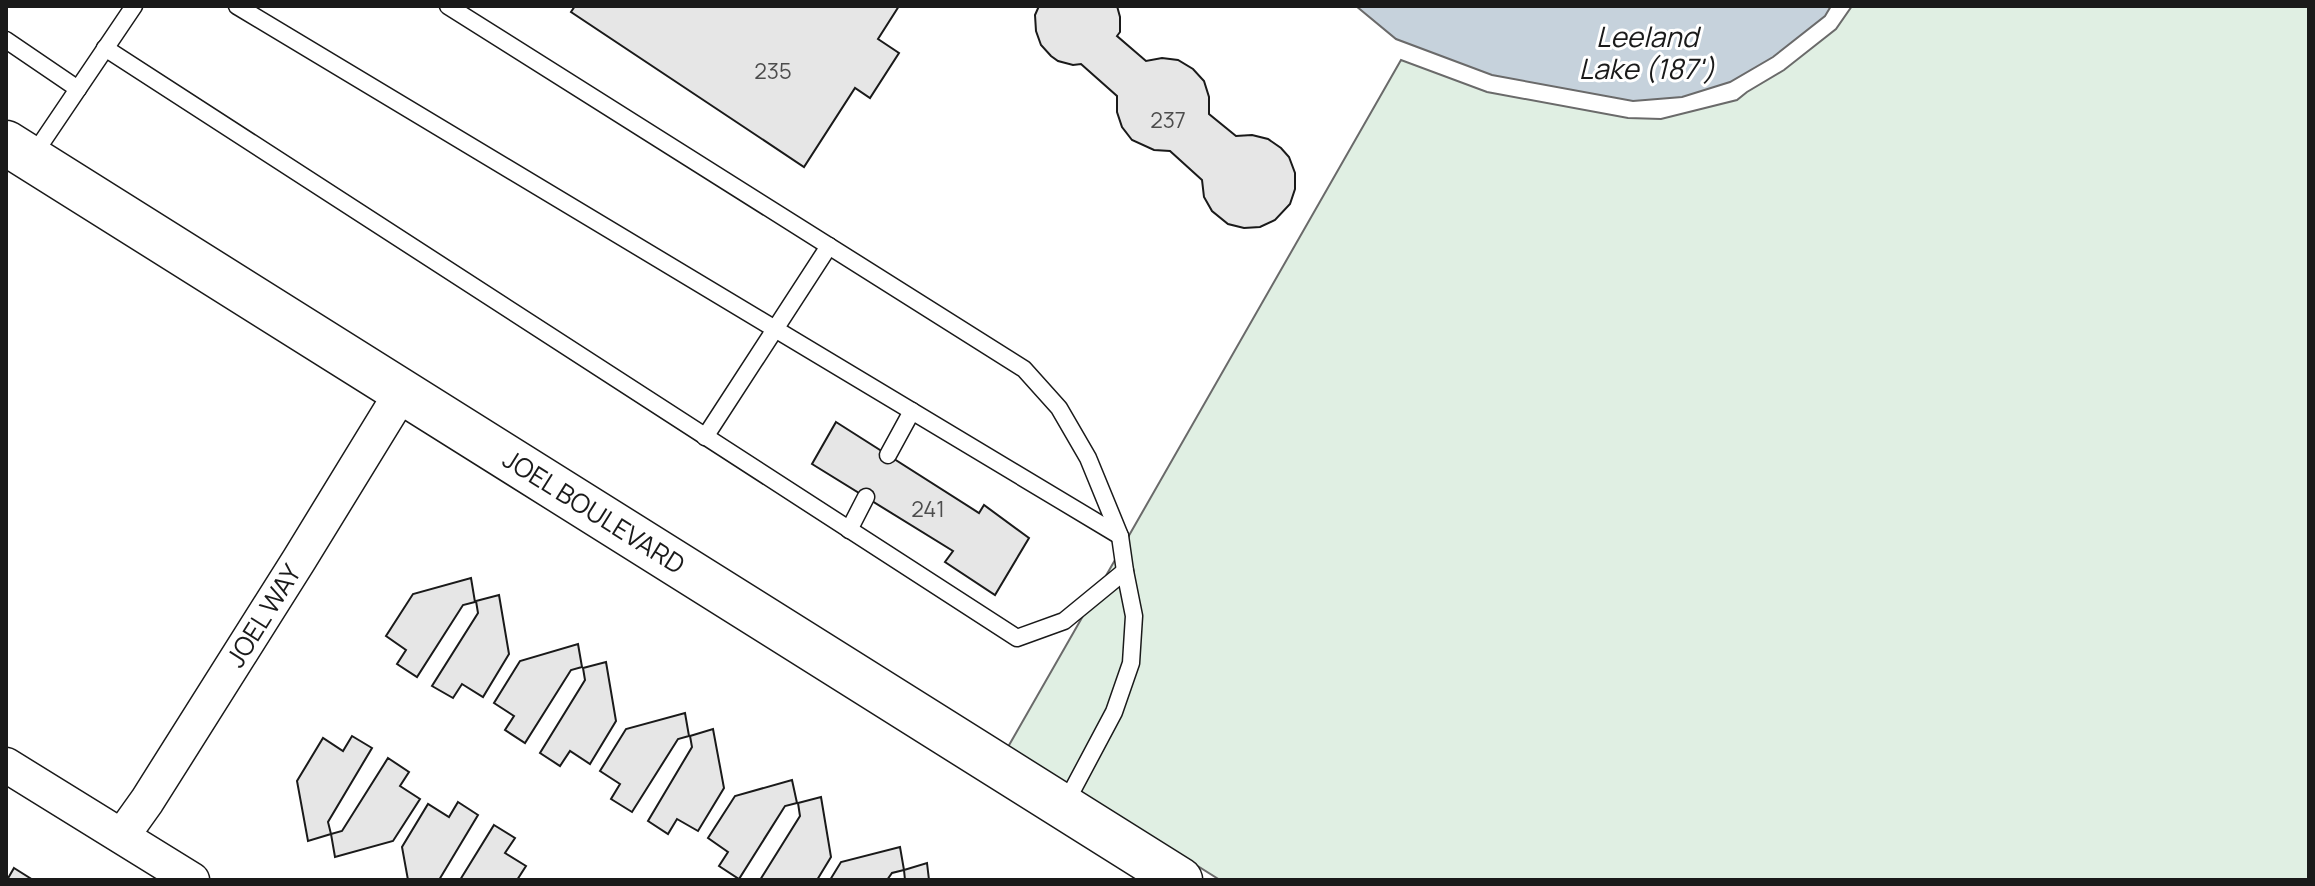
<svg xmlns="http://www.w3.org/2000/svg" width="2315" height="886" font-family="Manrope,sans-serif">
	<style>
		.green { fill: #e0efe3; stroke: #6a6a6a; stroke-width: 2 }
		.water { fill: #c6d2dc; stroke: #6a6a6a; stroke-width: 2 }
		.building { fill: #e6e6e6; stroke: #1a1a1a; stroke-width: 2 }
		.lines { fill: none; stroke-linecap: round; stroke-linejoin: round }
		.lane-casing { stroke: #1a1a1a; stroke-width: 19 }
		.street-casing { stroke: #1a1a1a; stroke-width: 37 }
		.secondary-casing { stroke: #1a1a1a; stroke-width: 47 }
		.lane { stroke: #fff; stroke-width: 16 }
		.street { stroke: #fff; stroke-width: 34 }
		.secondary { stroke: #fff; stroke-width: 44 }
		.labels { text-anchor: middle; stroke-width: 6; stroke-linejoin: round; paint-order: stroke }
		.number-label { font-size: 22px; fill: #4d4d4d }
		.street-label { font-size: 26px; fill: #1a1a1a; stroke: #fff }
		.water-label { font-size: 28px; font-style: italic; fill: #1a1a1a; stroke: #fff }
	</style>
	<rect width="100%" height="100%" fill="#fff"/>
	<path class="green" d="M1852,6H2309V880H1220L1008,747L1401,60L1487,92L1628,118L1661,119L1737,100L1747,92L1784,70L1836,29Z"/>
	<path class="water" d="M1356,6H1831L1825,16L1773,57L1730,82L1682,97L1633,101L1492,75L1396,39Z"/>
	<g class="building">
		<path d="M575,6H899L878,39L899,53L870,98L855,88L804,167L571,12Z"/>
		<path d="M1039,6H1117L1120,17V32L1117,36L1146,61L1162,58L1178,60L1193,69L1204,81L1209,97V114L1236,136L1252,135L1268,139L1281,148L1289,157L1295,173V189L1290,204L1275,220L1260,227L1244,228L1228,224L1212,211L1204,197L1202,180L1170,151L1154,150L1132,140L1122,127L1117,112V96L1081,64L1073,65L1058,61L1051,56L1041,45L1036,31L1035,15Z"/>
		<path d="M836,422L979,513L984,505L1029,538L995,595L945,562L953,551L812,464Z"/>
		<path d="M471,578L475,602L463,605L417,677L397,664L406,650L386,636L413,594Z"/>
		<path d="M499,595L509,654L483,697L462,684L453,698L432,686L478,613L476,601Z"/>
		<path d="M578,644L582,667L571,670L525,743L505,730L514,716L494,703L520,661Z"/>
		<path d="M606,662L616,721L590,764L570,751L560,766L540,753L585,680L583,668Z"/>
		<path d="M685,713L689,736L678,739L632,812L611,799L620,784L600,771L626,729Z"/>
		<path d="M713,729L724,788L698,831L677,819L668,834L648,821L692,747L690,736Z"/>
		<path d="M352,736L372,748L328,822L331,834L308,841L297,781L323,738L343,751Z"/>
		<path d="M388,758L409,772L400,786L420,799L393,841L335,857L331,834L342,831Z"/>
		<path d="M792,780L797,803L785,806L739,879L719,866L728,852L708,838L735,796Z"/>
		<path d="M821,797L831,857L817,880H760L800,816L798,803Z"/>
		<path d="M458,802L478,815L439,880H408L402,847L428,804L449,817Z"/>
		<path d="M494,825L515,838L505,853L526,866L517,880H460Z"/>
		<path d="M900,847L904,870L892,873L887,880H830L841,862Z"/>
		<path d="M927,863L929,880H905L904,870Z"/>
		<path d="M14,868L33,880H7Z"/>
	</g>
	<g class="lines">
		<g class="lane-casing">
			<g id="lane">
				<path d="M237,6L1120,536"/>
				<path d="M448,6L1024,369L1059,408L1088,458L1120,536L1125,571L1134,616L1131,663L1114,712L1064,806"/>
				<path d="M6,40L78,89"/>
				<path d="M105,48L1017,638L1064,621L1125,571"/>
				<path d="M32,157L134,6"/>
				<path d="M705,437L829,246"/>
				<path d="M888,455L912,411"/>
				<path d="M849,530L866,497"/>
			</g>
		</g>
		<g class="street-casing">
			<g id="street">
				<path d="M6,765L192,880"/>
				<path id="s1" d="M122,836L147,801L299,560L402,392"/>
			</g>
		</g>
		<g class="secondary-casing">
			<g id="secondary">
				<path id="s2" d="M6,143L1180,880"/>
			</g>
		</g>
		<use href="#lane" class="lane"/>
		<use href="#street" class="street"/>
		<use href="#secondary" class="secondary"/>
	</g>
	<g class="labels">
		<g class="number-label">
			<text x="773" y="79">235</text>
			<text x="1168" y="128">237</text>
			<text x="928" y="517">241</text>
		</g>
		<g class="street-label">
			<text dy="9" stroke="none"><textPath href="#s2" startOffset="694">JOEL BOULEVARD</textPath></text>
			<text dy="9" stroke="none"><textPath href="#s1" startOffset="262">JOEL WAY</textPath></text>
		</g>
		<g class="water-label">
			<text x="1647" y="47">Leeland<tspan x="1647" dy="32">Lake (187')</tspan></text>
		</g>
	</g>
	<rect width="2315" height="886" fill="none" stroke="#1a1a1a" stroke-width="16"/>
</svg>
